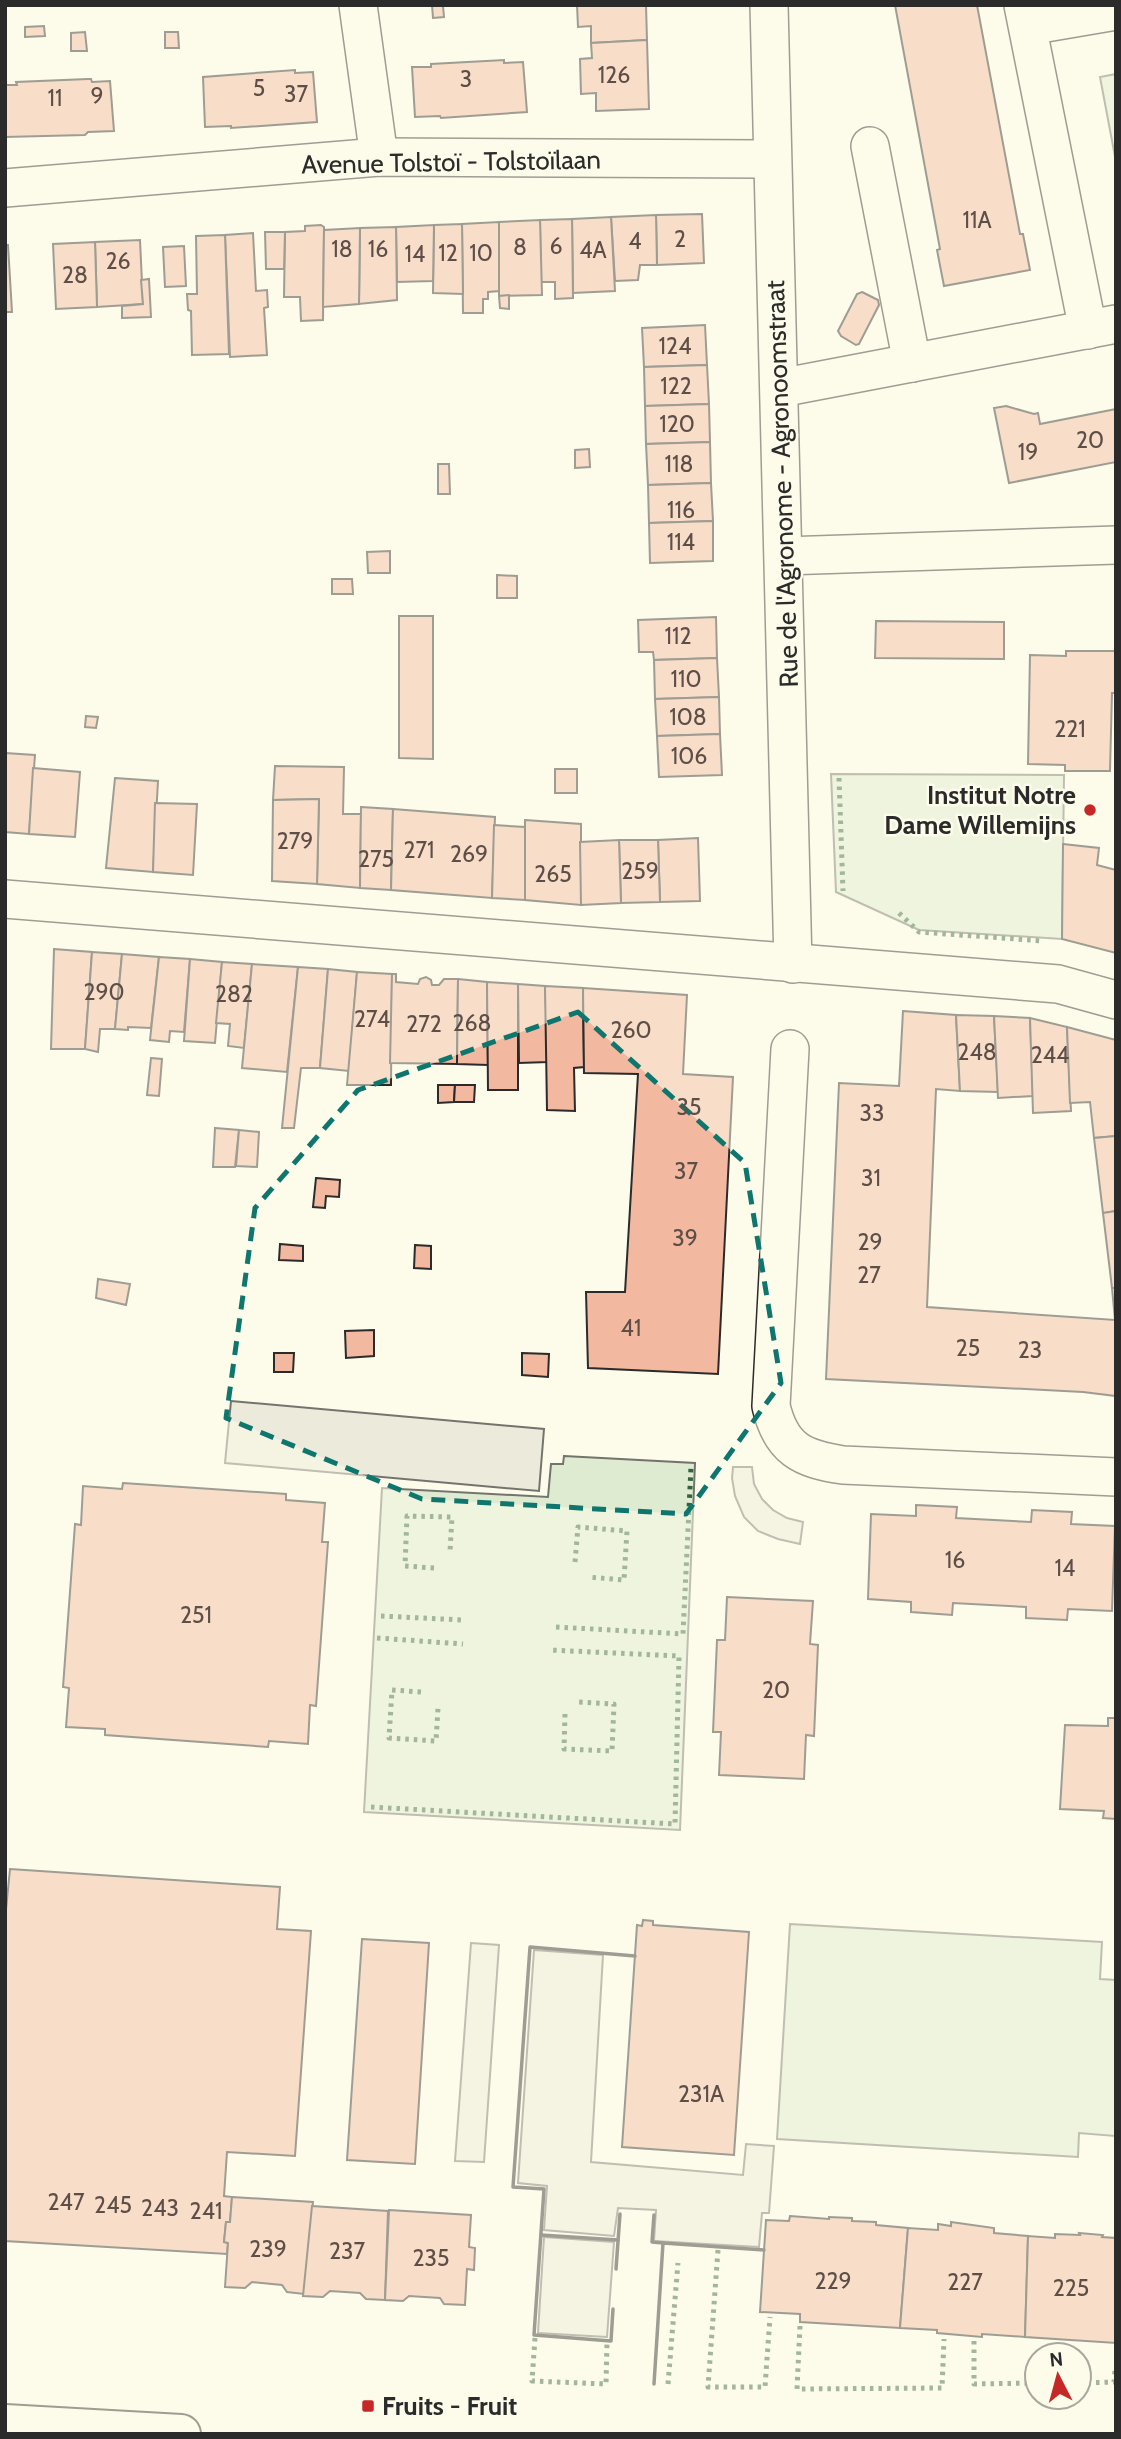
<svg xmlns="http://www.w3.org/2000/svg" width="1121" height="2439" font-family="Cabin,sans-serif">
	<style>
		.green { fill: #deebd1; stroke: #74746e; stroke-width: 2 }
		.parking { fill: #eceadb; stroke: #74746e; stroke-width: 2 }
		.building { fill: #f2b8a0; stroke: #2b2b2b; stroke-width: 2 }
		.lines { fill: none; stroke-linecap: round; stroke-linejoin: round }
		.street-casing { stroke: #2b2b2b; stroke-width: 40 }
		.primary-casing { stroke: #2b2b2b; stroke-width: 42 }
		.street { stroke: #fdfbea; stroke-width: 37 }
		.primary { stroke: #fdfbea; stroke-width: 38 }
		.hedge { stroke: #34623c; stroke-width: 5; stroke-dasharray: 3.5 5; stroke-linecap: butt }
		.wall { stroke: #2b2b2b; stroke-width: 3.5 }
		.marked { fill: none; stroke: #0f766e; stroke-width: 5; stroke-dasharray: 14 9; stroke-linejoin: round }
		.poi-dot { fill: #c62828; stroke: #fdfbea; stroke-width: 2.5 }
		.labels { text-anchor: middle; stroke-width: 5; stroke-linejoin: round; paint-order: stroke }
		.number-label { font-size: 23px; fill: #5d4e48 }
		.street-label { font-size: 26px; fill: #2b2b2b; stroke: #fdfbea }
		.poi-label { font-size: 26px; font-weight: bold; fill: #2b2b2b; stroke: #fdfbea; text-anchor: end }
	</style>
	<rect width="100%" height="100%" fill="#fdfbea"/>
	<g class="green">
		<path d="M1116,74V162L1100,77Z"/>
		<path d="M831,774L1064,775L1062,939L919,930L836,892Z"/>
		<path d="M564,1456L695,1463L680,1830L364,1812L382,1488L548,1497L551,1464H563Z"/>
		<path d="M790,1924L1102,1942L1100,1979L1116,1980L1115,2136L1079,2133L1078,2157L777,2139Z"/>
	</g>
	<g class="parking">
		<path d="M231,1401L544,1429L539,1491L225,1463Z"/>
		<path d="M733,1467H752L754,1484L762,1499L773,1510L787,1518L803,1522L800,1544L778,1539L758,1531L744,1517L735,1496L732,1478Z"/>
		<path d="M471,1943L499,1945L484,2162L455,2161Z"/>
		<path d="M534,1950L603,1955L591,2162L743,2175L746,2144L774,2146L769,2213H762L759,2247L654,2241L656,2210L618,2208L614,2236L544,2230L547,2186L518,2183Z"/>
		<path d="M544,2237L614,2242L607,2337L538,2333Z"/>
	</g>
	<g class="building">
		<path d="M432,5H446L443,6L444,17L433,18Z"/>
		<path d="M577,5H646L647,40L591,43V26L578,27Z"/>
		<path d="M895,5H977L1020,234H1023L1030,270L944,286L937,250L940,249Z"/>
		<path d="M44,26L45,36L25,37V27Z"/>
		<path d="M85,32L87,51H71V33Z"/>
		<path d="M165,32H178L179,48H165Z"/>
		<path d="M647,40L649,109L596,111V93L581,94L580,59L592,58L591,43Z"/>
		<path d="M504,60V63L523,62L527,112L441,118L440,116L415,117L412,67H431V64Z"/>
		<path d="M295,70V73L313,72L317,122L231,128V126L205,127L203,77Z"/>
		<path d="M88,79H91L92,82L110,81L114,131L88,132L85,135L5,137V85H17L16,82Z"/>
		<path d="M702,214L704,263L657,265L656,215Z"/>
		<path d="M656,215L657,265H640L638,280L615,281L611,217Z"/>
		<path d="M611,217L615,291L573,293L572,219Z"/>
		<path d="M572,219L573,298L555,299V282H541L540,220Z"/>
		<path d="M540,220L542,295L499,296V222Z"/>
		<path d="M499,222V291L488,292V299H483V313H463L462,224Z"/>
		<path d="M462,224L463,294L433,293L434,225Z"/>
		<path d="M321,225L324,227L323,320L301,321L300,297H284L285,232L305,231V226Z"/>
		<path d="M434,225L433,281L397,282L396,227Z"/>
		<path d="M396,227L397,300L359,304L360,228Z"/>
		<path d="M360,228L359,304L323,307L324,230Z"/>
		<path d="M265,232H285L284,269H266Z"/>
		<path d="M253,233L256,291L267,290L268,307L264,308L267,355L230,357L225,235Z"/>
		<path d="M225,235L229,354L192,355L191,311L188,310L187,294H197L196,236Z"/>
		<path d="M140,240L143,304L97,307L95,242Z"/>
		<path d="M95,242L97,307L56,309L53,244Z"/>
		<path d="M5,245H8L12,312H5Z"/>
		<path d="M184,246L186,286L165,287L163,247Z"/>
		<path d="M149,279L151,317L122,318V306L143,304L141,280Z"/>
		<path d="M862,292L878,300L879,305L859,344L856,345L841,336L838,331L857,294Z"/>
		<path d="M509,295V309L500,308L499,296Z"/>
		<path d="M705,325L707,365L644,367L642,328Z"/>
		<path d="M707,365L709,404L645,406L644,367Z"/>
		<path d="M709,404L710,442L646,444L645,406Z"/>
		<path d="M1006,406L1034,414L1038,413L1040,424L1116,409V462L1009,483L994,408Z"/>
		<path d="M710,442L711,483L648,485L646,444Z"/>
		<path d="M589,449L590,467L575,468V450Z"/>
		<path d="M438,464H449L450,494H438Z"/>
		<path d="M711,483L713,521L649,523L648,485Z"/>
		<path d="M713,521V561L650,563L649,523Z"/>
		<path d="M390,551V573H368L367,552Z"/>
		<path d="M497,575L517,576V598H497Z"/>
		<path d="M332,579H352L353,594H332Z"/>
		<path d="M399,616H433V759L399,758Z"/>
		<path d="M716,617L717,658L654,660L653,652H639L638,620Z"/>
		<path d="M876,621L1004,622V659L875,658Z"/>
		<path d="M1066,651H1116V693H1112L1110,771H1065V765L1028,764L1030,655L1066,656Z"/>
		<path d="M717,658L719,697L655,699L654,660Z"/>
		<path d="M719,697L720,734L657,736L655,699Z"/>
		<path d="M86,716L98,717L96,728L85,727Z"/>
		<path d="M720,734L722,775L659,777L657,736Z"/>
		<path d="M5,753L35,755L29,834L5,832Z"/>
		<path d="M275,766L344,767L343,814H361L360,888L317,884L319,799L273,800Z"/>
		<path d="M33,768L80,772L75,837L29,834Z"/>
		<rect x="555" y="769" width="22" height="24"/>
		<path d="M115,778L158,781L153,872L106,868Z"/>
		<path d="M319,799L317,884L272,881L273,800Z"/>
		<path d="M155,803L197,804L193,875L153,872Z"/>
		<path d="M361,807L393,809L391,890L360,888Z"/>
		<path d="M393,809L495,817L492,898L391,890Z"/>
		<path d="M525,820L581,824V905L525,900Z"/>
		<path d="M494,825L525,827V900L492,898Z"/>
		<path d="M698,838L700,901L660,902L658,840Z"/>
		<path d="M619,840H658L660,902L621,903Z"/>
		<path d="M619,840L621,903L581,905L580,842Z"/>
		<path d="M1063,844L1099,848L1097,865L1116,870V953L1062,939Z"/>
		<path d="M54,949L92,952L85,1049H51Z"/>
		<path d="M92,952L122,954L115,1029H100L98,1052L85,1049Z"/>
		<path d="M122,954L159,957L151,1028L128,1027V1030L115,1029Z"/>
		<path d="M159,957L190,959L184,1032L170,1031L169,1042L150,1040Z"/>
		<path d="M190,959L222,962L215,1043L184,1041Z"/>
		<path d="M222,962L252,964L244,1048L228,1046L230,1024L216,1023Z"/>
		<path d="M252,964L298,967L287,1072L242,1068Z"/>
		<path d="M298,967L328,969L320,1068H301L294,1128H282Z"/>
		<path d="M328,969L357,972L349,1071L320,1068Z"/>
		<path d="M357,972L392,974L391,1085H347Z"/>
		<path d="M392,974H396V982L418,984L420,979L426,977L431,980L432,985H439L444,979H458L457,1064L390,1063Z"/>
		<path d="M458,979L487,982L488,1065L457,1064Z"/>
		<path d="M487,982L518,984V1090H488Z"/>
		<path d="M518,984L545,986L548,1062L519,1063Z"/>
		<path d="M545,986L583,988L584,1067L574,1068L575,1111L547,1110Z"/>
		<path d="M583,988L687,995L683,1074L733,1077L718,1374L588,1368L586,1292H625L638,1074L584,1073Z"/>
		<path d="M903,1011L956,1015L960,1091L936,1089L927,1307L1115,1320L1112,1288H1116V1396L1083,1392L826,1379L839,1083L899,1086Z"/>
		<path d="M956,1015L994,1016L998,1092L960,1091Z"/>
		<path d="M994,1016L1030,1018L1033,1096L998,1098Z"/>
		<path d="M1030,1018L1067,1027L1071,1111L1033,1113Z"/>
		<path d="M1067,1027L1116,1040V1136L1094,1138L1090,1102L1070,1103Z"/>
		<path d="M151,1058L162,1059L159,1096L147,1095Z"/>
		<path d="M438,1085H455L454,1102L438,1103Z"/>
		<path d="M455,1085H475L474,1102H454Z"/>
		<path d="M215,1128L239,1130L235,1167H213Z"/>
		<path d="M239,1130L259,1132L257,1167L236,1166Z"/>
		<path d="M1116,1136V1211L1103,1213L1094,1138Z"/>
		<path d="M316,1178L340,1180L339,1197L326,1196L325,1208L313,1207Z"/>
		<path d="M1116,1211V1288H1112L1103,1213Z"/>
		<path d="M280,1244L303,1246V1261L279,1260Z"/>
		<path d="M415,1245L431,1246V1269L414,1268Z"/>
		<path d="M98,1279L130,1284L126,1305L96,1298Z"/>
		<path d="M374,1330V1356L346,1358L345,1331Z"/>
		<path d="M274,1353H294L293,1372H274Z"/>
		<path d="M522,1353L549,1354L548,1377L522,1375Z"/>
		<path d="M123,1483L286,1494V1500L325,1503L322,1542H328L316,1706L310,1705L308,1744L269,1741L268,1747L105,1735V1729L66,1727L69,1688L63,1687L75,1524L81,1525L83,1486L122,1489Z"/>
		<path d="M916,1505L957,1507L956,1518L1031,1522L1032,1510L1072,1512L1071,1524L1115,1526L1112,1611L1068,1609L1067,1620L1026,1618V1607L953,1603L952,1615L911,1612V1602L868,1599L871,1514L916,1516Z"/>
		<path d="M727,1597L813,1601L810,1644L818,1645L814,1736L806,1735L804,1779L719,1775L721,1732H713L717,1640H725Z"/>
		<path d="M1108,1718H1116V1819L1103,1818L1104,1811L1060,1809L1065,1725L1108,1726Z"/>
		<path d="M10,1869L280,1887L277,1929L311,1931L295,2156L227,2152L224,2196L232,2197L230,2222H226L224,2242L228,2243L227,2254L5,2241V1920Z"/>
		<path d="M643,1920L653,1921V1925L749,1932L734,2155L622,2147L637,1925L642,1926Z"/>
		<path d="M362,1939L429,1943L415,2164L347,2160Z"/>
		<path d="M232,2197L313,2202L304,2294L287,2292L282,2285L252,2282L245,2288L225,2287L228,2243L224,2242L226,2222H230Z"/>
		<path d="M312,2206L388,2211L385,2300L366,2299L360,2293L330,2291L323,2297L303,2296Z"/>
		<path d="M389,2210L471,2215L469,2247L475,2248L474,2270L467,2269L465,2305L444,2304L440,2298L409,2296L403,2301L385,2300Z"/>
		<path d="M790,2216L829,2219V2217L852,2218V2221L876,2222V2225L908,2228L900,2328L800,2322V2314L760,2312L766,2220L789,2221Z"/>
		<path d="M951,2222L994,2228V2233L1028,2236L1025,2337L982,2334V2337L937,2333V2330L900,2328L908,2228L938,2230V2224L951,2226Z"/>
		<path d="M1079,2233L1103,2235L1102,2237L1116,2238V2343L1025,2337L1028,2236L1055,2238V2234L1080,2235Z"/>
	</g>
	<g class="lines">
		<g class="street-casing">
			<g id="street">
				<path d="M358,5L379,157"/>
				<path d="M769,5L793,964"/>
				<path d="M1023,5L1088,330"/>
				<path d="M1028,26L1116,11"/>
				<path d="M870,146L912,363"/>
				<path d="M5,188L379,157L772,159"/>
				<path d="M780,388L1116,324"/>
				<path d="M784,556L1116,545"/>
				<path d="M5,899L1058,984L1116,1000"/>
				<path d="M790,1049L771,1406C781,1449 802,1459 843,1465L1116,1477"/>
			</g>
		</g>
		<g class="primary-casing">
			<path id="primary" d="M5,2424L181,2434"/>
		</g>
		<use href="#street" class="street"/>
		<use href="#primary" class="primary"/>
		<g class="hedge">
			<path d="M839,778L843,891"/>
			<path d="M899,913L919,932L1044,941"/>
			<path d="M575,1562L578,1527L627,1531L624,1580L588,1577"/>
			<path d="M434,1568L405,1566L407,1516L452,1517L450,1551"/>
			<path d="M381,1616L463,1620"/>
			<path d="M556,1627L683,1634L691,1467"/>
			<path d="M377,1638L463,1644"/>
			<path d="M421,1692L392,1690L389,1738L436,1741L438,1708"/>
			<path d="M565,1714L564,1749L612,1751L614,1704L578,1702"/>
			<path d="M371,1807L675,1824L679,1656L549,1650"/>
			<path d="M718,2250L708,2387H765L770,2317"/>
			<path d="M800,2326L797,2389L942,2388L944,2339"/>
			<path d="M535,2338L532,2381L606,2384L607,2343"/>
			<path d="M974,2341V2384L1037,2383"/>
			<path d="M1079,2383L1114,2382L1115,2370"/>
			<path d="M668,2384L678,2263"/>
		</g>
		<g class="wall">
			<path d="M654,2215L652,2242L663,2243"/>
			<path d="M541,2235L618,2240"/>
			<path d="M616,2269L620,2214"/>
			<path d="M613,2309L611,2341L534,2335L544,2189L513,2187L530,1947L635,1956"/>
			<path d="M654,2384L663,2243L764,2250"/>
		</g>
	</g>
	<path d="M0 0H1121V2439H0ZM578,1012L745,1163L781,1383L686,1514L422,1499L226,1418L255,1208L358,1090Z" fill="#fdfbea" fill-opacity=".55" fill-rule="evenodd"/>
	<path class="marked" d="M578,1012L745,1163L781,1383L686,1514L422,1499L226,1418L255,1208L358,1090Z"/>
	<g class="poi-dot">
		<circle cx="1090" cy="810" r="7"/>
		<rect x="361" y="2399" width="14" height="14" rx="3.5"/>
	</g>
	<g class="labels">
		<g class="number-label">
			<text x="614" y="83">126</text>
			<text x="466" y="87">3</text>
			<text x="259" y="96">5</text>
			<text x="296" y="102">37</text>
			<text x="97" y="104">9</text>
			<text x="55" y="106">11</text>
			<text x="977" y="228">11A</text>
			<text x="680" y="247">2</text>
			<text x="635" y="249">4</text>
			<text x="556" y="254">6</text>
			<text x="520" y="255">8</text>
			<text x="342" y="257">18</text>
			<text x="378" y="257">16</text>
			<text x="593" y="258">4A</text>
			<text x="448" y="261">12</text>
			<text x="481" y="261">10</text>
			<text x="415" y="262">14</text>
			<text x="118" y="269">26</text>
			<text x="75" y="283">28</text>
			<text x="675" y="354">124</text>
			<text x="676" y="394">122</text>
			<text x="677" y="432">120</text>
			<text x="1090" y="448">20</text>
			<text x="1028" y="460">19</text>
			<text x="679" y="472">118</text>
			<text x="681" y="518">116</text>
			<text x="681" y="550">114</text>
			<text x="678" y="644">112</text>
			<text x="686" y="687">110</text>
			<text x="688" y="725">108</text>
			<text x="1070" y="737">221</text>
			<text x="689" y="764">106</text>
			<text x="295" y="849">279</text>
			<text x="419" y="858">271</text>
			<text x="469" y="862">269</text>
			<text x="376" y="867">275</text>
			<text x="640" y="879">259</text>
			<text x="553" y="882">265</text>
			<text x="104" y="1000">290</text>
			<text x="234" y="1002">282</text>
			<text x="372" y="1027">274</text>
			<text x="472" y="1031">268</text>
			<text x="424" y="1032">272</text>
			<text x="631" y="1038">260</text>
			<text x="977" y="1060">248</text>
			<text x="1050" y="1063">244</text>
			<text x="689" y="1115">35</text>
			<text x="872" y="1121">33</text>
			<text x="686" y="1179">37</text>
			<text x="871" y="1186">31</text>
			<text x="685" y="1246">39</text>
			<text x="870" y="1250">29</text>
			<text x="869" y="1283">27</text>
			<text x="631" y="1336">41</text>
			<text x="968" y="1356">25</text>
			<text x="1030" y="1358">23</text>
			<text x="955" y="1568">16</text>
			<text x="1065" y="1576">14</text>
			<text x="196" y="1623">251</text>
			<text x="776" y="1698">20</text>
			<text x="701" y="2102">231A</text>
			<text x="66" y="2210">247</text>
			<text x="113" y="2213">245</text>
			<text x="160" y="2216">243</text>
			<text x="206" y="2219">241</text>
			<text x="268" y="2257">239</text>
			<text x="347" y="2259">237</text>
			<text x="431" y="2266">235</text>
			<text x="833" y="2289">229</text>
			<text x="965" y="2290">227</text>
			<text x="1071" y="2296">225</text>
		</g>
		<g class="street-label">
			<text transform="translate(451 162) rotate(-1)" y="9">Avenue Tolstoï - Tolstoïlaan</text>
			<text transform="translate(782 484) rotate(-92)" y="9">Rue de l'Agronome - Agronoomstraat</text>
		</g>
		<g class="poi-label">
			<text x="1076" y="804">Institut Notre<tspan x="1076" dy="30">Dame Willemijns</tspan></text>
			<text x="382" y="2415" text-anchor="start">Fruits - Fruit</text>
		</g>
	</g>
	<rect width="1121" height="2439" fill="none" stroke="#2b2b2b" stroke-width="14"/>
	<g transform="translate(1058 2376) rotate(354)"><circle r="33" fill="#fdfbea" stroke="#a9a89e" stroke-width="2"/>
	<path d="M0-5L12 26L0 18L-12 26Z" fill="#c62828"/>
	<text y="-10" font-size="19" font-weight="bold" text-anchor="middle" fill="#2b2b2b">N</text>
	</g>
</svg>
